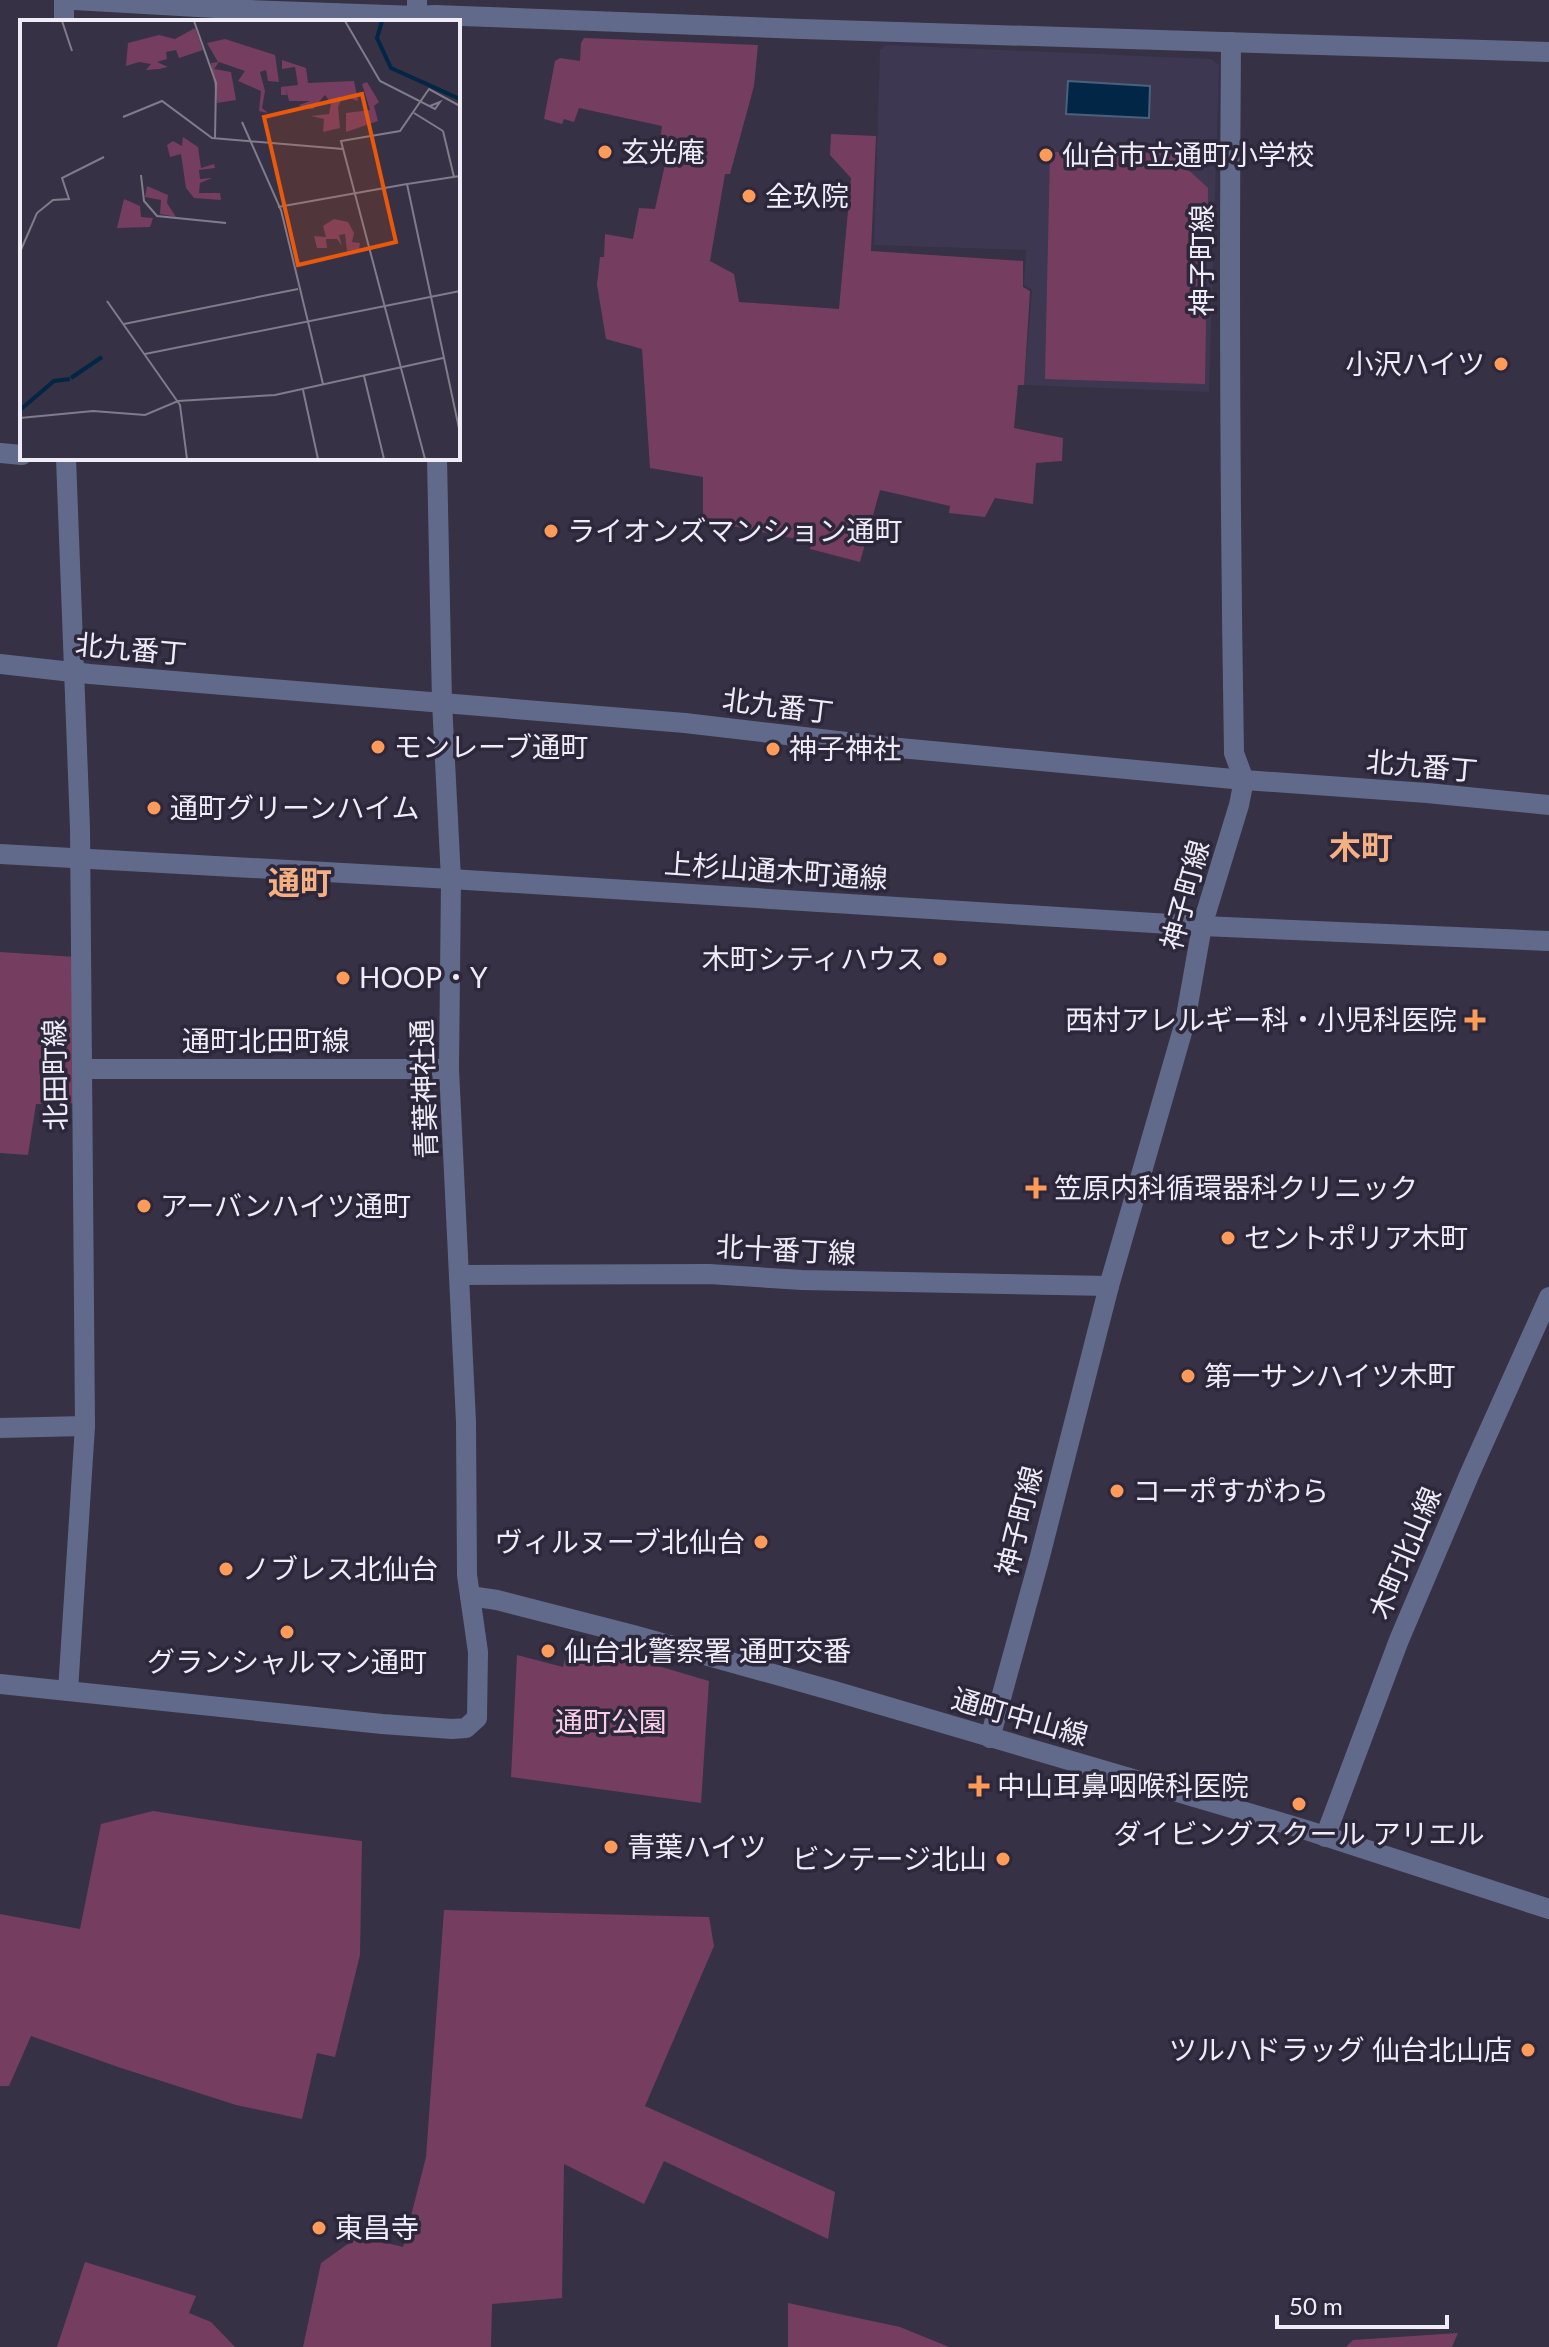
<svg xmlns="http://www.w3.org/2000/svg" width="1549" height="2347" font-family="Lato,'Noto Sans JP',sans-serif">
	<style>
		.built { fill: #3e3751 }
		.green { fill: #753e60 }
		.water { fill: #022645; stroke: #49617b; stroke-width: 2 }
		.lines { fill: none; stroke-linecap: round; stroke-linejoin: round }
		.minor { stroke: #626a8b; stroke-width: 20 }
		.tertiary { stroke: #626a8b; stroke-width: 20 }
		.poi-dot { fill: #fe9b58; stroke: #2c273a; stroke-width: 3 }
		.labels { text-anchor: middle; stroke-width: 7; stroke-linejoin: round; paint-order: stroke }
		.poi-label { font-size: 28px; fill: #efecf8; stroke: #2c273a; text-anchor: start }
		.street-label { font-size: 28px; fill: #efecf8; stroke: #2c273a }
		.park-label { font-size: 28px; fill: #f9cde6; stroke: #2c273a }
		.quarter-label { font-size: 32px; font-weight: bold; fill: #f4af83; stroke: #2c273a }
		.inset-river { fill: none; stroke: #022645; stroke-width: 4 }
		.inset-road { fill: none; stroke: #807c8c; stroke-width: 2 }
		.view { fill: #e8590c; fill-opacity: 0.15; stroke: #e8590c; stroke-width: 4 }
		.inset-edge { fill: none; stroke: #efecf8; stroke-width: 4 }
	</style>
	<rect width="100%" height="100%" fill="#363144"/>
	<path class="built" d="M886,45L1211,59L1219,65L1209,392L1024,385L1032,290L1024,285L1026,250L874,245L880,50Z"/>
	<g class="green">
		<path d="M584,38L758,45L754,86L730,174H725L710,261L734,274L739,302L839,309L851,178L830,155L831,134L876,136L871,251L1023,261V287L1030,291L1024,385H1018L1014,428L1063,438L1062,461L1036,463L1033,504L995,498L985,517L949,513L950,506L880,490L860,562L810,549L811,542L703,520V477L650,468L642,349L606,339L597,285L600,257H604L605,234L633,239L639,208L655,209L668,151L659,148L662,126L579,108L574,122L564,119L562,124L544,119L555,61L560,58L580,61L581,43Z"/>
		<path d="M1050,152L1170,153L1208,188L1205,384L1045,379Z"/>
		<path d="M0,952L76,957L80,1103L36,1104L28,1155L0,1153Z"/>
		<path d="M570,1640L709,1681L701,1803L511,1777L517,1655L563,1667Z"/>
		<path d="M153,1811L255,1827L362,1841L360,1955L335,2057L317,2053L302,2119L236,2105L118,2067L31,2036L9,2086H0V1914L80,1929L101,1824Z"/>
		<path d="M444,1910L709,1917L714,1946L645,2106L835,2192L828,2239L664,2161L644,2204L564,2164L562,2298L492,2304L491,2347H303L321,2263L359,2236L403,2247L426,2157Z"/>
		<path d="M85,2262L196,2296L189,2313L211,2322L235,2347H57Z"/>
		<path d="M788,2303L900,2327L949,2347H788Z"/>
		<path d="M1458,2333L1452,2347H1346L1353,2340Z"/>
	</g>
	<path class="water" d="M1068,81L1150,86L1149,118L1066,114Z"/>
	<g class="lines">
		<g class="minor">
			<path d="M74,0L250,10L417,16L435,15L802,29L1549,52"/>
			<path d="M64,22V0"/>
			<path d="M0,453L22,455"/>
			<path d="M66,458L80,828L85,1426L68,1691"/>
			<path d="M0,664L90,674L685,723L889,747L1244,780L1427,793L1549,805"/>
			<path d="M83,1069H449"/>
			<path d="M460,1275L709,1274L802,1280L1109,1286"/>
			<path d="M0,1428L85,1426"/>
			<path d="M990,1738L1039,1560L1109,1286L1185,1022L1202,926L1239,805L1244,780L1234,753C1230,516 1229,280 1231,42"/>
			<path d="M1325,1837L1399,1640L1470,1473L1549,1297"/>
		</g>
		<g class="tertiary">
			<path d="M417,0V22"/>
			<path d="M0,854L451,879L1202,926L1549,941"/>
			<path d="M470,1596L497,1600L633,1635L834,1691L1303,1829L1549,1909"/>
			<path d="M0,1684L382,1724L452,1729L466,1728L477,1718L478,1652L467,1575L466,1422L449,1069L451,879L442,702L437,458"/>
		</g>
	</g>
	<g class="poi-dot">
		<circle cx="605" cy="152" r="8"/>
		<circle cx="1046" cy="155" r="8"/>
		<circle cx="749" cy="196" r="8"/>
		<circle cx="1501" cy="364" r="8"/>
		<circle cx="551" cy="531" r="8"/>
		<circle cx="378" cy="747" r="8"/>
		<circle cx="773" cy="749" r="8"/>
		<circle cx="154" cy="808" r="8"/>
		<circle cx="940" cy="959" r="8"/>
		<circle cx="343" cy="978" r="8"/>
		<path d="M1471 1008h8v8h8v8h-8v8h-8v-8h-8v-8h8z"/>
		<path d="M1032 1176h8v8h8v8h-8v8h-8v-8h-8v-8h8z"/>
		<circle cx="144" cy="1206" r="8"/>
		<circle cx="1228" cy="1238" r="8"/>
		<circle cx="1188" cy="1376" r="8"/>
		<circle cx="1117" cy="1491" r="8"/>
		<circle cx="761" cy="1542" r="8"/>
		<circle cx="226" cy="1569" r="8"/>
		<circle cx="287" cy="1632" r="8"/>
		<circle cx="548" cy="1651" r="8"/>
		<path d="M975 1774h8v8h8v8h-8v8h-8v-8h-8v-8h8z"/>
		<circle cx="1299" cy="1804" r="8"/>
		<circle cx="611" cy="1847" r="8"/>
		<circle cx="1003" cy="1859" r="8"/>
		<circle cx="1528" cy="2050" r="8"/>
		<circle cx="319" cy="2228" r="8"/>
	</g>
	<g class="labels">
		<g class="poi-label">
			<text x="621" y="162">玄光庵</text>
			<text x="1062" y="165">仙台市立通町小学校</text>
			<text x="765" y="206">全玖院</text>
			<text x="1485" y="374" text-anchor="end">小沢ハイツ</text>
			<text x="567" y="541">ライオンズマンション通町</text>
			<text x="394" y="757">モンレーブ通町</text>
			<text x="789" y="759">神子神社</text>
			<text x="170" y="818">通町グリーンハイム</text>
			<text x="924" y="969" text-anchor="end">木町シティハウス</text>
			<text x="359" y="988">HOOP・Y</text>
			<text x="1457" y="1030" text-anchor="end">西村アレルギー科・小児科医院</text>
			<text x="1054" y="1198">笠原内科循環器科クリニック</text>
			<text x="160" y="1216">アーバンハイツ通町</text>
			<text x="1244" y="1248">セントポリア木町</text>
			<text x="1204" y="1386">第一サンハイツ木町</text>
			<text x="1133" y="1501">コーポすがわら</text>
			<text x="745" y="1552" text-anchor="end">ヴィルヌーブ北仙台</text>
			<text x="242" y="1579">ノブレス北仙台</text>
			<text x="564" y="1661">仙台北警察署 通町交番</text>
			<text x="287" y="1672" text-anchor="middle">グランシャルマン通町</text>
			<text x="997" y="1796">中山耳鼻咽喉科医院</text>
			<text x="1299" y="1844" text-anchor="middle">ダイビングスクール アリエル</text>
			<text x="627" y="1857">青葉ハイツ</text>
			<text x="987" y="1869" text-anchor="end">ビンテージ北山</text>
			<text x="1512" y="2060" text-anchor="end">ツルハドラッグ 仙台北山店</text>
			<text x="335" y="2238">東昌寺</text>
		</g>
		<g class="street-label">
			<text transform="translate(1202 260) rotate(-90)" y="10">神子町線</text>
			<text transform="translate(131 649) rotate(5)" y="10">北九番丁</text>
			<text transform="translate(778 706) rotate(7)" y="10">北九番丁</text>
			<text transform="translate(1422 766) rotate(5)" y="10">北九番丁</text>
			<text transform="translate(776 871) rotate(4)" y="10">上杉山通木町通線</text>
			<text transform="translate(1185 895) rotate(-75)" y="10">神子町線</text>
			<text x="266" y="1051">通町北田町線</text>
			<text transform="translate(55 1075) rotate(-91)" y="10">北田町線</text>
			<text transform="translate(424 1089) rotate(-92)" y="10">青葉神社通</text>
			<text transform="translate(786 1250) rotate(3)" y="10">北十番丁線</text>
			<text transform="translate(1019 1521) rotate(-76)" y="10">神子町線</text>
			<text transform="translate(1405 1553) rotate(-67)" y="10">木町北山線</text>
			<text transform="translate(1020 1717) rotate(16)" y="10">通町中山線</text>
		</g>
		<g class="park-label">
			<text x="611" y="1732">通町公園</text>
		</g>
		<g class="quarter-label">
			<text x="1361" y="859">木町</text>
			<text x="300" y="894">通町</text>
		</g>
	</g>
	<g transform="translate(20 20)">
		<rect width="440" height="440" fill="#363144"/>
		<path d="M175,8L183,30L159,38L156,30L146,32L147,39L137,42L148,47L139,49L126,50L131,44L119,42L106,46L108,23L139,15L155,19ZM205,19L255,35L259,62L248,61L246,50L240,52L245,71L242,88L248,93L239,91L241,71L218,61L225,51L199,42L194,49L211,52L216,80L197,83L191,43L198,42L187,23ZM262,40L286,48L288,63L334,61L338,81L323,76L318,87L320,108L303,112L304,99L291,96L309,94L311,84L305,75L293,89H285L279,85L290,81H269L266,68L267,75H261V67L278,65L275,47L262,49ZM347,62L359,82L354,86L358,101L326,112V93L350,90L342,64ZM163,117L178,127L181,148L194,144L195,148L179,150L180,159L192,158L180,163L179,173H200L201,180L174,178L166,168L161,134L150,137L147,125L153,121L162,126ZM127,166L148,175L147,183L156,197L140,194L141,180L125,177ZM104,179L120,186L121,197L133,198L130,207L97,208ZM314,199L328,202L334,213L332,222L340,223L339,229L327,231L325,214L319,215L322,226L317,219H306L307,228H297L294,216L306,217L303,206Z" fill="#753e60"/>
		<path class="inset-river" d="M362,1L357,18L371,48L440,79M51,358L82,337M0,390L34,361L50,359"/>
		<path class="inset-road" d="M42,1L52,31M174,1L196,63L195,118M325,1L360,61L415,89L420,82L410,86M394,93L423,111M103,97L142,81L192,118L323,129M222,102L261,190L303,364M423,111L434,157M121,155L124,181L137,196L206,203M440,156L387,164L440,413M258,187L387,164M0,232L17,193L33,180L49,179L42,158L84,137M87,281L160,385L167,439M104,304L278,269M125,334L440,271M344,356L364,439M283,370L298,439M0,398L73,391L125,395L158,381L255,375L423,338M405,439L321,121L380,111L409,69L440,86"/>
		<path class="view" d="M342,74L376,222L278,245L244,97Z"/>
		<rect width="440" height="440" class="inset-edge"/>
	</g>
	<path d="M1277 2315v12h170v-12" fill="none" stroke="#efecf8" stroke-width="4"/>
	<text x="1289" y="2315" font-size="24" fill="#efecf8" stroke="#2c273a" stroke-width="6" paint-order="stroke">50 m</text>
</svg>
